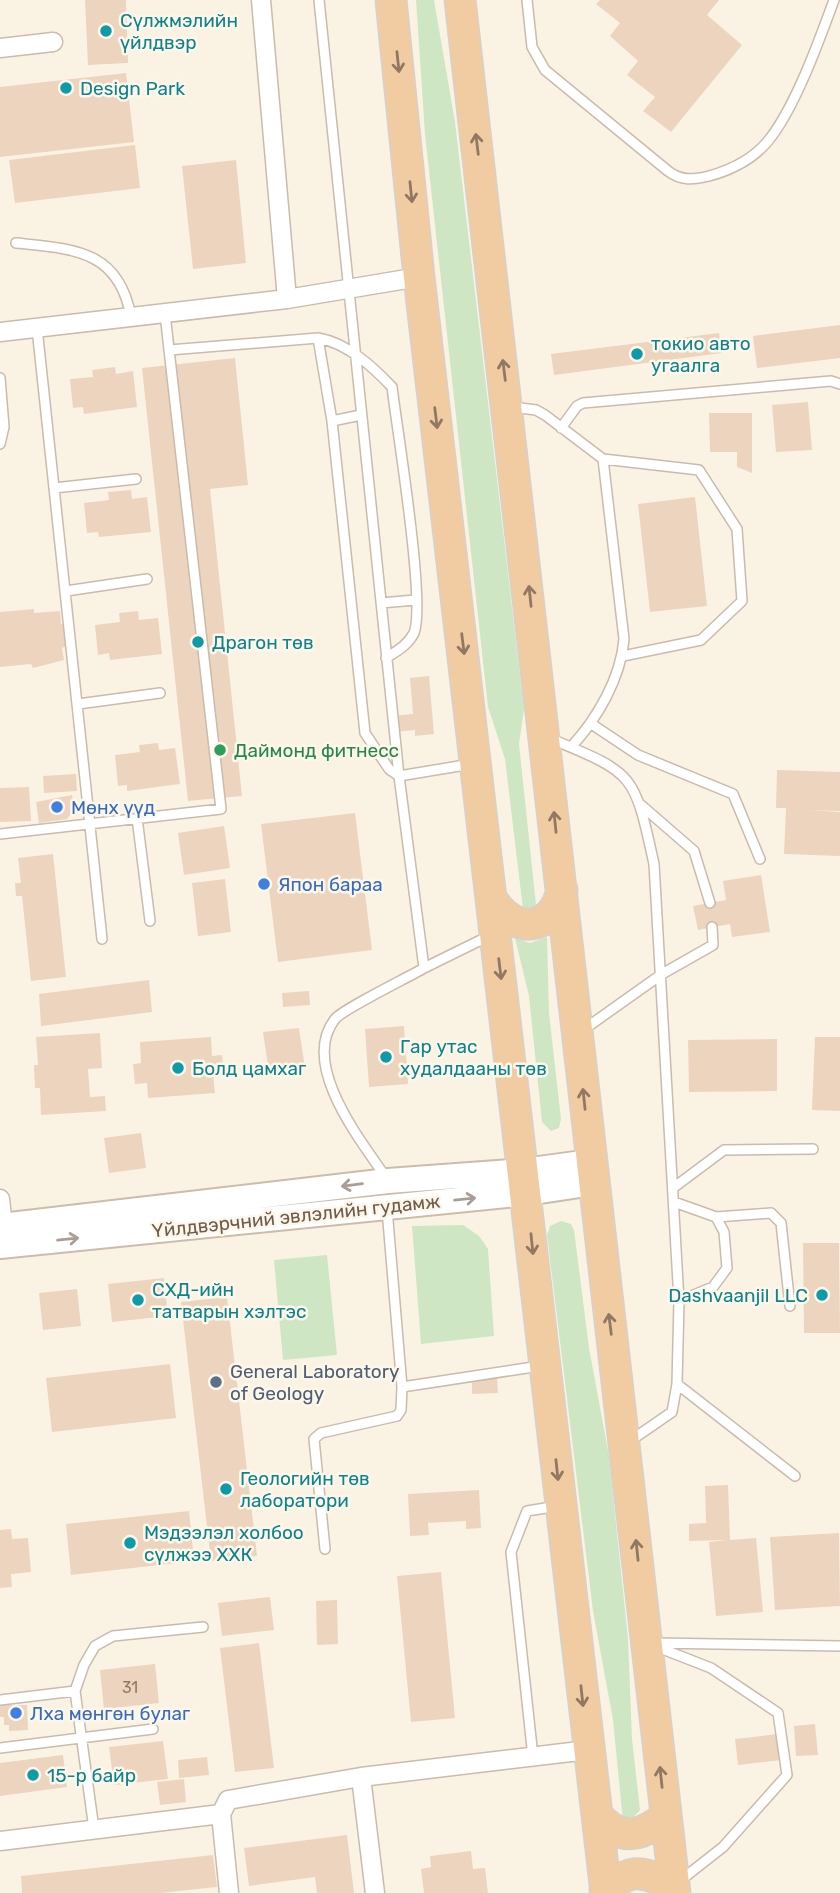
<svg xmlns="http://www.w3.org/2000/svg" width="840" height="1893" font-family="Rubik,sans-serif">
<rect width="100%" height="100%" fill="#faf3e4"/>
<path fill="#cfe6c4" d="M416,0h18l21,122 69,587 -5,35 18,170 -14,-5 -18,-150 -17,-52 -63,-573z
M547,937l2,76 12,106 -2,9 -8,3 -9,-9 -13,-126 -14,-58 15,5z
M561,1221l10,3 3,6 15,118 20,108 19,183 4,100 8,71 -9,10 -8,-3 -1,-5 -9,-92 -20,-109 -46,-376 3,-9z
M463,1225l16,11 9,13 6,87 -73,8 -9,-118z
M327,1255l10,100 -54,5 -9,-100z"/>
<path fill="#edd4bf" d="M85,0h41l2,63 -40,2z
M600,0h119l-12,15 35,30 -71,87 -28,-21 12,-14 -28,-22 11,-14 -28,-25 10,-13 -24,-19z
M126,73l8,69 -134,15v-70z
M135,145l5,43 -125,15 -6,-43z
M236,160l10,103 -53,6 -11,-103z
M840,325v33l-83,10 -4,-32z
M719,333l3,20 -168,22 -3,-21z
M235,358l13,127 -38,4 32,307 -54,5 -46,-433z
M115,367l1,7 17,-3 4,36 -53,7 -1,-7 -10,1 -3,-29 23,-2 -1,-7z
M808,402l4,48 -36,2 -4,-47z
M709,413h43v60l-15,-6v-15h-27z
M131,490l1,9 15,-2 4,35 -52,5 -1,-5 -11,1 -3,-30 25,-3 -1,-8z
M695,497l12,109 -57,6 -12,-108z
M34,609v4l26,-2 1,13 4,-1 2,23 -5,2 2,12 -31,8 -2,-4 -31,3v-55z
M138,611l1,9 19,-2 4,36 -52,6 -1,-7 -11,2 -3,-30 25,-3 -1,-9z
M429,676l5,58 -19,2v-6l-20,2 -2,-16 20,-2 -3,-36z
M158,743l1,7 16,-2 5,36 -53,7v-6l-9,1 -3,-31 25,-3 -1,-7z
M777,770l63,2v39l-31,-1 31,2v44l-56,-2 2,-46h-10z
M76,774l1,17 -33,2 -1,-17z
M29,787l2,34 -31,1v-34z
M72,795l3,14 -8,10 -28,4 -3,-21z
M355,813l17,137 -94,12 -17,-138z
M224,826l6,42 -46,7 -6,-42z
M53,854l13,123 -35,4 -9,-85h-6l-1,-13h6l-3,-25z
M761,875l9,57 -38,5 -2,-13 -32,6 -5,-24 33,-6 -3,-19z
M225,879l6,53 -33,4 -6,-53z
M149,980l3,32 -111,14 -2,-32z
M309,991l1,14 -27,2 -1,-14z
M404,1026l4,58 -39,3 -4,-58z
M299,1028l6,40 -36,5 -6,-41z
M100,1033l2,35 -14,1 2,28 15,-1 1,15 -65,4 -1,-27h-5l-1,-23h4l-2,-28z
M211,1037l1,19 10,-1 2,17 -11,1 2,20 -67,5 -1,-15 -12,1 -2,-20 8,-1 -1,-21z
M815,1037h25v74l-28,-1z
M777,1039v52l-88,1 -1,-52z
M141,1133l5,35 -37,5 -5,-35z
M803,1243h36l1,90h-36z
M164,1278l4,38 -56,6 -4,-38z
M77,1289l4,37 -38,4 -4,-37z
M227,1297l30,259 -46,5 -30,-259z
M170,1364l6,54 -124,14 -6,-54z
M497,1378l1,15 -26,1v-15z
M728,1485l2,55 26,-2 7,74 -47,4 -7,-74 18,-2 -38,1v-17l17,-1 -1,-37z
M479,1490l2,38 -15,1v-8l-38,2 1,12 -19,1 -2,-42z
M189,1511l5,50 -123,14 -5,-51z
M11,1529l1,10 16,-1 3,34 -20,2 1,13 -12,1v-58z
M839,1533l1,73 -65,4 -5,-73z
M441,1572l14,146 -44,4 -14,-146z
M270,1597l4,33 -52,6 -4,-33z
M337,1600l1,44 -21,1 -1,-44z
M259,1643l15,125 -39,4 -15,-124z
M155,1664l4,39 -55,6 -4,-39z
M0,1705h27l1,25 -19,1v-6h-5v-8h-4z
M815,1724l3,31 -22,1 -2,-30z
M778,1734l3,26 -43,5 -3,-26z
M163,1741l5,38 -54,6 -5,-38z
M63,1755l4,32 -67,9v-33z
M207,1757l2,18 -30,3 -1,-18z
M184,1779l2,23 -26,3 -3,-23z
M347,1835l7,58h-37l-2,-16 -66,9 -5,-38z
M471,1851l2,18 12,-1 3,25h-64l-3,-24 10,-2 -1,-11z
M213,1855l4,32 -57,6h-138l-1,-17z"/>
<g fill="none" stroke-linecap="round" stroke-linejoin="round">
<g stroke="#cabbac" stroke-width="12">
<path id="service" d="M319,0l80,776 25,192c-15,9 -81,41 -89,51 -36,46 27,123 52,160
M527,0l5,47 13,23 123,101c13,10 25,9 41,5 22,-6 44,-17 59,-35 27,-33 51,-100 66,-141
M16,243c58,6 103,7 115,74
M37,328l65,611
M318,338l14,83 33,312 24,36 10,7 72,-12
M169,350l149,-12c29,5 54,28 74,49 5,42 34,217 22,246 -6,12 -17,18 -28,25
M0,378l4,49 -4,17
M513,407l23,3 9,5 58,44 21,180c-3,39 -27,80 -53,108
M332,421l29,-6
M561,428l16,-22 6,-3 248,-22 9,3
M603,459l96,11 38,59 5,72 -41,39 -78,16
M54,488l82,-9
M66,591l81,-12
M381,603l34,-3
M78,704l82,-11
M593,725l45,30 95,39 27,65
M549,738c86,36 85,34 105,126l25,437 -2,83 -5,28 -42,29
M641,805l53,46 16,52
M137,818l13,103
M0,834l221,-25 -56,-495
M424,968l67,-33
M583,1030l79,-56 51,-29 -1,-18
M673,1188l51,-38 89,-1
M674,1202l42,15 8,15 3,36 -14,19 -34,14
M387,1209l15,178
M716,1217l55,-4 10,10 9,83
M677,1384l118,92
M325,1549l-11,-110 7,-6 76,-17 4,-6 1,-23 138,-21
M656,1643l184,3
M652,1645l59,23 67,45 9,62 -64,72 -42,33
M0,1700l75,-9
M0,1748l153,-19
M533,1757l-22,-205 16,-41 31,-5
M94,1829l-19,-138 9,-26 11,-19 18,-10 90,-9"/>
</g>
<g stroke="#cabbac" stroke-width="21">
<path id="minor" d="M261,0l26,299
M0,48l53,-6
M0,332l287,-33 132,-22
M0,1199l3,27
M361,1777l14,116
M221,1814l8,79
M0,1841l221,-27 7,-14 133,-23 227,-27"/>
</g>
<g stroke="#cdbcaa" stroke-width="28">
<path id="secondary" d="M0,1226l388,-45 136,-10 66,-9
M0,1246l527,-53 66,-10"/>
</g>
<g stroke="#d7d1cd" stroke-width="33">
<path id="trunk" d="M391,0l28,277 187,1616
M460,0l215,1893
M493,901c23,34 59,31 69,-11
M598,1816c22,26 44,21 68,0
M605,1891c29,-26 36,-18 69,-6"/>
</g>
<use href="#service" stroke="#fff" stroke-width="9"/>
<use href="#minor" stroke="#fff" stroke-width="18"/>
<use href="#secondary" stroke="#fff" stroke-width="24"/>
<use href="#trunk" stroke="#f1cba2" stroke-width="30"/>
</g>
<defs><path id="oneway-shaft" d="M-6 0H5M1.5-3L5.5 0L1.5 3" fill="none" stroke-width="1.6" stroke-linecap="round" stroke-linejoin="round" transform="scale(1.75)"/></defs>
<g stroke="#907862">
<use href="#oneway-shaft" transform="translate(398 62) rotate(84)"/>
<use href="#oneway-shaft" transform="translate(477 144) rotate(-97)"/>
<use href="#oneway-shaft" transform="translate(411 192) rotate(84)"/>
<use href="#oneway-shaft" transform="translate(504 370) rotate(-97)"/>
<use href="#oneway-shaft" transform="translate(436 418) rotate(83)"/>
<use href="#oneway-shaft" transform="translate(530 596) rotate(-96)"/>
<use href="#oneway-shaft" transform="translate(463 644) rotate(83)"/>
<use href="#oneway-shaft" transform="translate(555 822) rotate(-96)"/>
<use href="#oneway-shaft" transform="translate(500 969) rotate(83)"/>
<use href="#oneway-shaft" transform="translate(584 1099) rotate(-96)"/>
<use href="#oneway-shaft" transform="translate(532 1244) rotate(84)"/>
<use href="#oneway-shaft" transform="translate(610 1324) rotate(-97)"/>
<use href="#oneway-shaft" transform="translate(557 1470) rotate(84)"/>
<use href="#oneway-shaft" transform="translate(637 1550) rotate(-96)"/>
<use href="#oneway-shaft" transform="translate(582 1696) rotate(84)"/>
<use href="#oneway-shaft" transform="translate(661 1777) rotate(-96)"/>
</g>
<g stroke="#a99d94">
<use href="#oneway-shaft" transform="translate(352 1185) rotate(173)"/>
<use href="#oneway-shaft" transform="translate(465 1199) rotate(-6)"/>
<use href="#oneway-shaft" transform="translate(68 1239) rotate(-6)"/>
</g>
<g fill="#0f9aa8" stroke="#fdf7ea" stroke-width="2.5">
<circle cx="106" cy="31" r="7"/>
<circle cx="66" cy="88" r="7"/>
<circle cx="637" cy="354" r="7"/>
<circle cx="198" cy="642" r="7"/>
<circle cx="386" cy="1057" r="7"/>
<circle cx="178" cy="1068" r="7"/>
<circle cx="822" cy="1295" r="7"/>
<circle cx="138" cy="1300" r="7"/>
<circle cx="226" cy="1489" r="7"/>
<circle cx="130" cy="1543" r="7"/>
<circle cx="33" cy="1775" r="7"/>
</g>
<circle fill="#2e9e5b" stroke="#fdf7ea" stroke-width="2.5" cx="220" cy="750" r="7"/>
<g fill="#3f7fe0" stroke="#fdf7ea" stroke-width="2.5">
<circle cx="57" cy="807" r="7"/>
<circle cx="264" cy="884" r="7"/>
<circle cx="16" cy="1713" r="7"/>
</g>
<circle fill="#5c6f8a" stroke="#fdf7ea" stroke-width="2.5" cx="216" cy="1382" r="7"/>
<g text-anchor="middle" dominant-baseline="central" stroke-width="5" stroke-linejoin="round" paint-order="stroke">
<g font-size="16" fill="#8f7a69">
<text x="130" y="1687">31</text>
</g>
<g font-size="19" fill="#0d838f" stroke="#fdf7ea" text-anchor="start">
<text x="120" y="20">Сүлжмэлийн<tspan x="120" dy="22">үйлдвэр</tspan></text>
<text x="80" y="88">Design Park</text>
<text x="651" y="343">токио авто<tspan x="651" dy="22">угаалга</tspan></text>
<text x="212" y="642">Драгон төв</text>
<text x="400" y="1046">Гар утас<tspan x="400" dy="22">худалдааны төв</tspan></text>
<text x="192" y="1068">Болд цамхаг</text>
<text x="152" y="1289">СХД-ийн<tspan x="152" dy="22">татварын хэлтэс</tspan></text>
<text x="808" y="1295" text-anchor="end">Dashvaanjil LLC</text>
<text x="240" y="1478">Геологийн төв<tspan x="240" dy="22">лаборатори</tspan></text>
<text x="144" y="1532">Мэдээлэл холбоо<tspan x="144" dy="22">сүлжээ ХХК</tspan></text>
<text x="47" y="1775">15-р байр</text>
</g>
<g font-size="19" fill="#27864d" stroke="#fdf7ea" text-anchor="start">
<text x="234" y="750">Даймонд фитнесс</text>
</g>
<g font-size="19" fill="#366cbe" stroke="#fdf7ea" text-anchor="start">
<text x="71" y="807">Мөнх үүд</text>
<text x="278" y="884">Япон бараа</text>
<text x="30" y="1713">Лха мөнгөн булаг</text>
</g>
<g font-size="19" fill="#705c4c" stroke="#fdf7ea">
<text transform="translate(296 1216) rotate(-6)">Үйлдвэрчний эвлэлийн гудамж</text>
</g>
<g font-size="19" fill="#4e5e75" stroke="#fdf7ea" text-anchor="start">
<text x="230" y="1371">General Laboratory<tspan x="230" dy="22">of Geology</tspan></text>
</g>
</g>
</svg>
